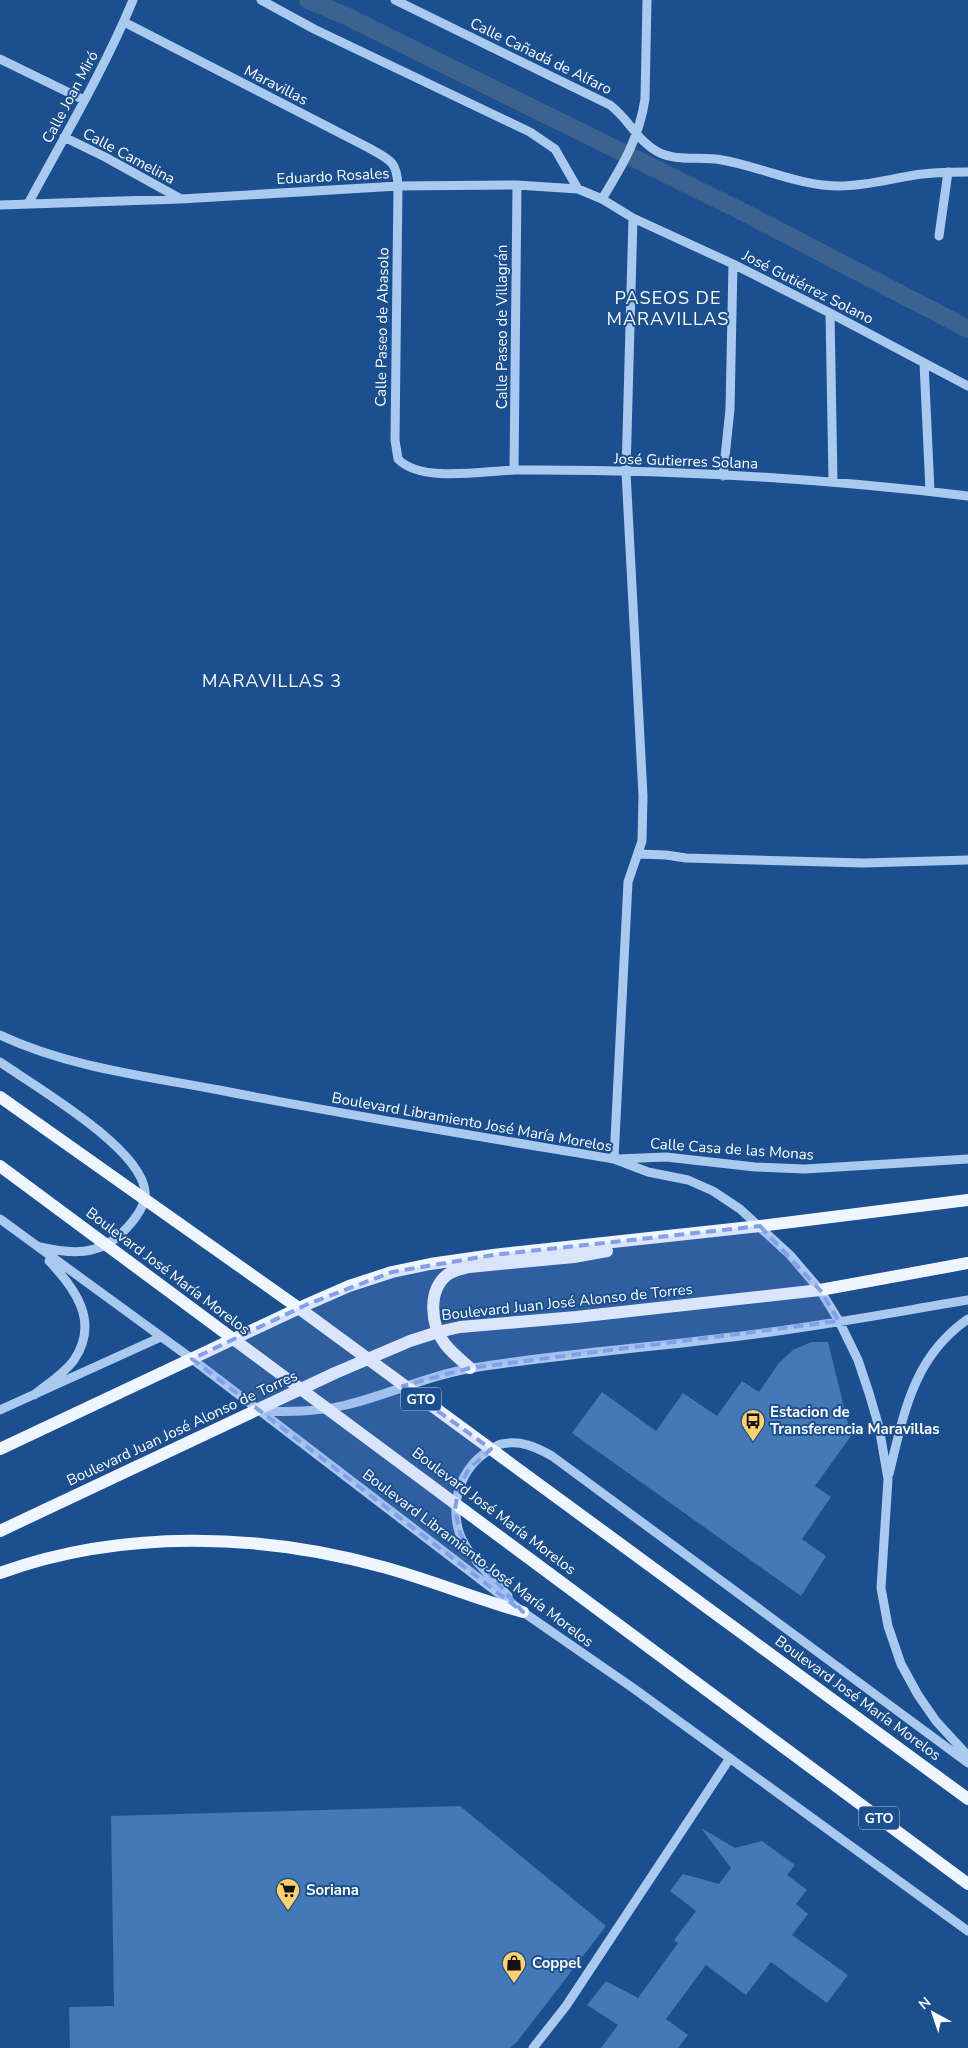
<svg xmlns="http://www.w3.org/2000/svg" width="968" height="2048" font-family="'Nunito Sans',sans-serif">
<rect width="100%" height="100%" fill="#1b4f8f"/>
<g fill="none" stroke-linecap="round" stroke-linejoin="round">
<path stroke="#3c6290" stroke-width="18" d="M308,0l38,16 399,197 223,116"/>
</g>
<path fill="#4478b7" d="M811,1342h17l23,94 -36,50 16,11 -29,42 24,17 -25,40 -229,-163 30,-41 54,39 27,-38 34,23 25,-35 17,11 20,-29 14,-13z
M460,1806l146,120 -89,116 -7,6h-440l-1,-41 45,-1 -3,-190z
M701,1828l34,20 27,-7 33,24 -8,10 20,15 -11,14 12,10 -16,21 56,40 -21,28 -56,-41 -25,33 -40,-30 -40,54 22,16 -10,13h-77l17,-23 -31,-20 19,-24 32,17 40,-55 -4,-3 22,-29 -26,-20 13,-17 36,10 12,-16z"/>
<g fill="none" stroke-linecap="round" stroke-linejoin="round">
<path stroke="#a9c9ee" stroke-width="9" d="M261,0l53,29 216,103 25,17 23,40
M395,0l215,105c19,14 27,36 48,47 19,10 44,4 64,8 40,7 77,26 118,26 25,0 50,-7 75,-11 18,-3 35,-3 53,-3
M124,22l245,126c21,12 28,13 29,38l-3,254 3,19c23,24 85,12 117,11 151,-1 303,8 453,26
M0,59l84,41
M64,137l41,20 76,42
M602,199c20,-33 37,-60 43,-100l2,-99
M28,204c36,-67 76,-134 105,-204
M0,205l181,-6 217,-13 119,-1 61,4 24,10 31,19 100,46 97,49 138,73
M939,236l9,-64
M830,313l3,168
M924,363l6,128
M514,470l3,-285
M723,476l7,-67 3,-145
M638,854l28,1 20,3 177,5 105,-3
M0,1035c68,32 145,41 219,55 131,26 263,47 395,69l34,13 40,8 25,11 27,18 50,46 30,35 19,31 19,39 11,33 10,34 9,52 -7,109 7,38 13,38 17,31 18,26 32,35
M0,1062c36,25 140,85 145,129 2,15 -13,32 -23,42 -24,23 -51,21 -82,14
M614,1159l14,-277 14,-41 1,-45 -17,-324 7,-254
M617,1159l49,-2 89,10 50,2 163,-10
M0,1219l192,140 331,253 110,76 335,243
M34,1395c13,-11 30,-21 40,-35 26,-38 1,-72 -25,-99
M0,1410l161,-73
M259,1411c29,1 58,1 87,-6 42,-10 83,-30 127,-37 86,-14 173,-20 259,-31 79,-9 158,-24 236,-37
M889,1474c15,-61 24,-117 79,-155
M508,1596c-16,-19 -41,-40 -49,-64 -9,-30 2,-64 29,-81 4,-2 9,-6 13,-7 20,-4 35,3 51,12l416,307
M533,2048l33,-42 164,-248"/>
<path stroke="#f0f6ff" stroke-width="12" d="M0,1097l300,212 668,490
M0,1166l968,718
M470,1368c-9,-8 -18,-15 -25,-24 -14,-18 -18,-53 2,-69 6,-5 14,-6 22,-8l105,-10 33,-6
M0,1449l308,-145 41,-18 43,-14 38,-8 63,-9 267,-29 208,-26
M0,1531l335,-158 75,-32 28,-9 22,-5 116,-10 244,-27 148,-27
M0,1573c121,-44 261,-40 383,-6 48,13 93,32 140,45"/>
</g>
<path fill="#839eea" fill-opacity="0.2" stroke="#839eea" stroke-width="4" stroke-dasharray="10 6" stroke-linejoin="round" d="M760,1226l60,64 19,31 -369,47 -67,18 88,63 -22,20 -10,18 -4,22 5,24 11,20 52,59 -331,-253 116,-55 84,-32 101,-17z"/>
<defs>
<g id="bus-pin" transform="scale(1.25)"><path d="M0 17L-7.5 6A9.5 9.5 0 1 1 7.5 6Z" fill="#ffd166" stroke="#1b4f8f"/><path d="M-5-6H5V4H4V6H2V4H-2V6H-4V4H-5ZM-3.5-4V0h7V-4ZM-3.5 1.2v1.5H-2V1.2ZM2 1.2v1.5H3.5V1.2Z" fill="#111"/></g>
<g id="supermarket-pin" transform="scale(1.25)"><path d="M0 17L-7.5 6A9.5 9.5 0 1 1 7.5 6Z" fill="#ffd166" stroke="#1b4f8f"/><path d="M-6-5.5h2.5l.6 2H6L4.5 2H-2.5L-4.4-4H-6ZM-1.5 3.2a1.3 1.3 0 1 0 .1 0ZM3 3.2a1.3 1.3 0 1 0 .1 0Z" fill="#111"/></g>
<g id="shop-pin" transform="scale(1.25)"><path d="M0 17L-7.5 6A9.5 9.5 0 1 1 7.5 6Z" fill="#ffd166" stroke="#1b4f8f"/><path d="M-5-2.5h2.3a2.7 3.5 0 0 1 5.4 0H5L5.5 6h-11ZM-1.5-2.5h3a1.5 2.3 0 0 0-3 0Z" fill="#111"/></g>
</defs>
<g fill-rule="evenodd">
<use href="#bus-pin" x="753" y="1421"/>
<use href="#supermarket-pin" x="288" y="1890"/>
<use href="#shop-pin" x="514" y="1963"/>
</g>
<g text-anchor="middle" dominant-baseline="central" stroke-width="4" stroke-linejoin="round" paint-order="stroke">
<g fill="#1b4f8f" stroke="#bbcadd" stroke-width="1">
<rect x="401" y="1387.5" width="40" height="23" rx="4"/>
<rect x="859" y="1806.5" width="40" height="23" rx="4"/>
</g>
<g font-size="14" font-weight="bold" fill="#fff">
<text x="421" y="1399">GTO</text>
<text x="879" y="1818">GTO</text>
</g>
<g font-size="15" fill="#fff" stroke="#1b4f8f">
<text transform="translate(541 56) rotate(26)">Calle Cañadá de Alfaro</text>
<text transform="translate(276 85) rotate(27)">Maravillas</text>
<text transform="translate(70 97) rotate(-62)">Calle Joan Miró</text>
<text transform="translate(129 156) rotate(28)">Calle Camelina</text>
<text transform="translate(333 176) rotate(-3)">Eduardo Rosales</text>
<text transform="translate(808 287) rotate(27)">José Gutiérrez Solano</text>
<text transform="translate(382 327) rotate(-89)">Calle Paseo de Abasolo</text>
<text transform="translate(502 327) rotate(-90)">Calle Paseo de Villagrán</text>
<text transform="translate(686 461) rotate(2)">José Gutierres Solana</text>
<text transform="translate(472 1122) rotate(10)">Boulevard Libramiento José María Morelos</text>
<text transform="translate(732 1149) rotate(4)">Calle Casa de las Monas</text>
<text transform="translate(168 1271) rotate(37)">Boulevard José María Morelos</text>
<text transform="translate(567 1302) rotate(-6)">Boulevard Juan José Alonso de Torres</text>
<text transform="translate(182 1428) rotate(-25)">Boulevard Juan José Alonso de Torres</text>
<text transform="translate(494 1511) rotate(37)">Boulevard José María Morelos</text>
<text transform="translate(478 1558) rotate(37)">Boulevard Libramiento José María Morelos</text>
<text transform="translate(858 1698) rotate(36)">Boulevard José María Morelos</text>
</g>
<g font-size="15" font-weight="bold" fill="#fff" stroke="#1b4f8f" text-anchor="start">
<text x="770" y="1412">Estacion de<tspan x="770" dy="17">Transferencia Maravillas</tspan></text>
<text x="306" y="1890">Soriana</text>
<text x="532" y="1963">Coppel</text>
</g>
<g font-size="18" letter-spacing="1" fill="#fff" stroke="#1b4f8f">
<text x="668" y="298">PASEOS DE<tspan x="668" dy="21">MARAVILLAS</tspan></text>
<text x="272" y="681">MARAVILLAS 3</text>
</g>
</g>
<g transform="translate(933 2013) rotate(320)" stroke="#1b4f8f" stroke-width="4" paint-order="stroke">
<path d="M0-4L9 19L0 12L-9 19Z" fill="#ffffff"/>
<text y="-8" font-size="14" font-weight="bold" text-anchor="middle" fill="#ffffff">N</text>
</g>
</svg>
